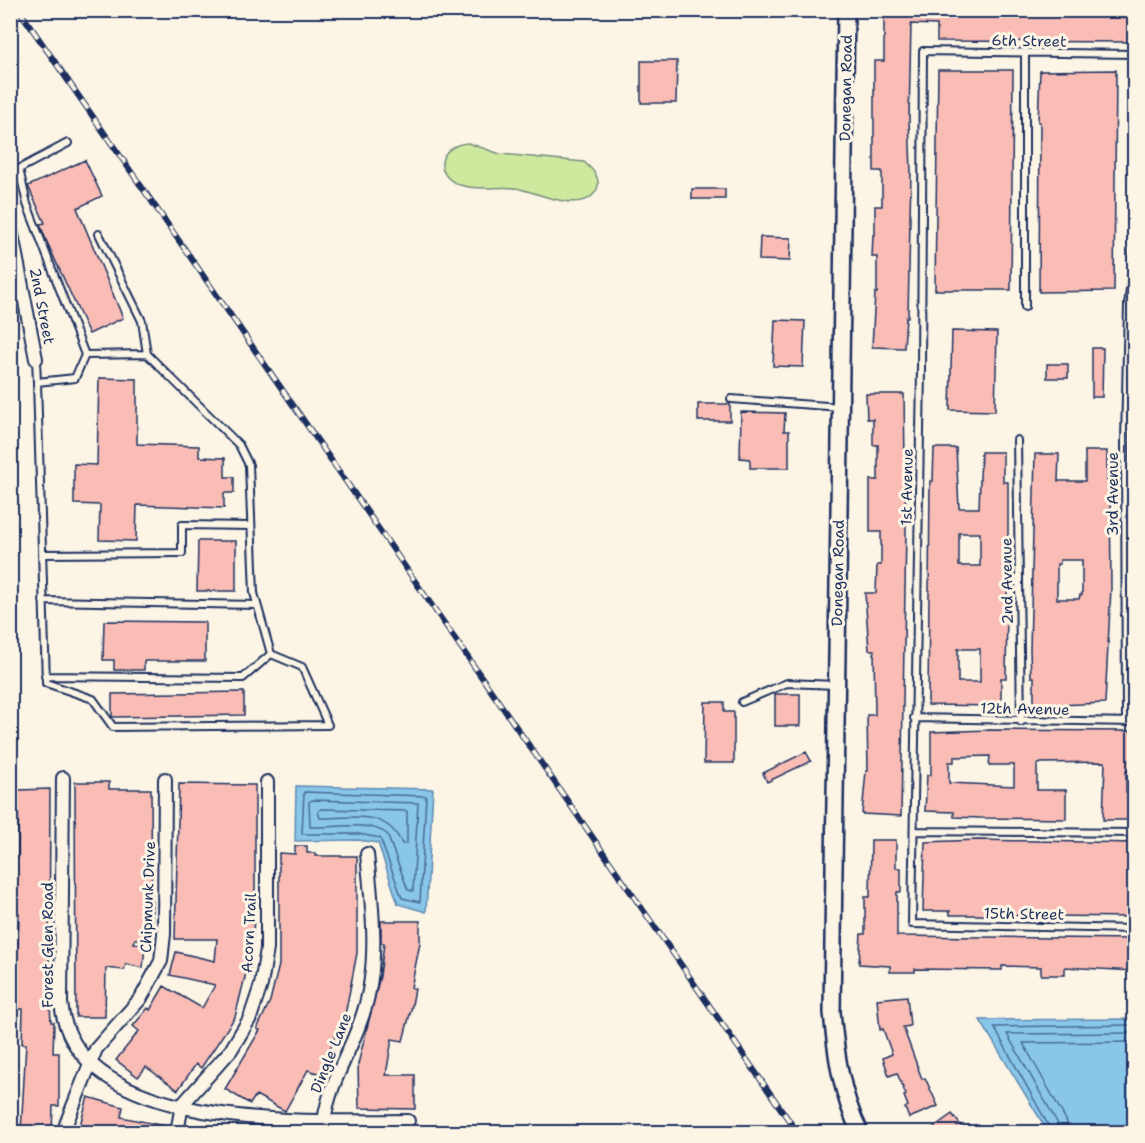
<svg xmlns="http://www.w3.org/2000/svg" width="1145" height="1143" font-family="'Shantell Sans',sans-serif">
<rect width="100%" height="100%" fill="#fcf5e5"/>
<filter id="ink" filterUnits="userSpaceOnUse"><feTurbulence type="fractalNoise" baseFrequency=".0167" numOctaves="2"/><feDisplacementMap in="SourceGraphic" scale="12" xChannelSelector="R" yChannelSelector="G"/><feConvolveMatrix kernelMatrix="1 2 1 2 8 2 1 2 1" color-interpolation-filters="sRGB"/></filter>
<g filter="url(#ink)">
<path fill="#fbe4d7" d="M10,31l3,4 -1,604h-2z"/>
<path fill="#cee89e" stroke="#748c7e" stroke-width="1.5" d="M468,143l32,11 84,8c7,6 18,16 13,27 -13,28 -61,2 -82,-1 -18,-2 -37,3 -55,-3 -29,-11 -21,-40 8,-42z"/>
<path fill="#8ac6ea" stroke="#5e8ab2" stroke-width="1.5" d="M296,786l137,3 -7,123 -28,-8 -20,-61 -20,-3 -63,1z
M1134,1019v113h-86l-68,-112z"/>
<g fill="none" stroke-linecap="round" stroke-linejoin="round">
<path stroke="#476b96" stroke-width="1.5" d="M304,792l122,4 -6,106 -18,-4 -22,-60 -21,-4h-57z
M312,800l106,3 -5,88 -5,-1 -21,-56c-19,-14 -54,-6 -77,-7l-1,-25z
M321,809l86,2v32l-5,1c-15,-35 -49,-26 -82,-26l-2,-6z
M1052,1132l-58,-105 140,-2
M1060,1132l-2,-8 -51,-90 127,-1
M1069,1132l-3,-12 -43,-77 111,-1"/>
</g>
<path fill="#f9bdb6" stroke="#1b2f5e" stroke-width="1.5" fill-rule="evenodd" d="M884,10h247v32l-194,-1v-16l-26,-1 -2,95 2,52 -3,146h-2l-2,31 -32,-1 3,-54h2v-36h-5l1,-22h2v-29h7v-35h-8v-110h10z
M641,61h36l-1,42h-35z
M938,70h75l-2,220h-76z
M1116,70l-2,221 -75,1 1,-170h-2l2,-51z
M85,160l17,36 -25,12 46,110 -34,16 -43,-94 -6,-16 5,-1 -17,-37z
M692,189h33v10h-33z
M760,237l31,1 -1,23 -31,-1z
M775,320l30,1 -2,46 -30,-1z
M952,331l45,1 -2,79 -45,-1z
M1092,348h11l-1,49h-10z
M1047,364h21v14h-21z
M99,378l38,1v65l62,2v11l26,1v19h9v16h-10v15l-87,-3 -1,36 -37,-1 1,-35 -26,-1v-40l23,1z
M866,394h38l2,138 -5,284 -39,-2 4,-43h2l-1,-56h8l-1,-65h-5l-4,-57h11l1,-28h4v-33h-11v-52h8v-35h-5v-26h-6z
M698,404h32v17h-32z
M741,412l44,1 -1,18h5v37h-39v-9l-10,-1z
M934,448h22l3,60h20l2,-56h22v30h5v51l-2,145h-5v28l-73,-1 2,-224h3zM959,533h21v33h-21zM958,649h22v33h-22z
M1085,451h22v30h3l1,107 -6,115 -71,3v-29h-3l-1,-27 5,-196h24l-1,27h27zM1060,560h22v35h-2l-1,4h-22v-35h3z
M198,541h38v50h-39z
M104,621l101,1v39h-61v9h-30v-10h-11z
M244,692v23l-132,2v-23z
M775,694h25v32h-25z
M705,702h19v10h10v51h-30z
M990,730l144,1v40h-8v21h8v28h-31l2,-58 -64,1 -4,2v25h29v29l-85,-1 -27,-1v-5l-29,-1 2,-36h4v-43zM990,756l-1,9h25v21l-65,-3v-21h5v-5z
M806,752l5,9 -44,21 -4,-9z
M75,782h34v7h42l1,141 -5,-1 -1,10h-11l-1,4 11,2 -2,23 -17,-4 -2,6 -18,-2 -1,49h-29z
M179,784l76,1v119l-5,70 -4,-1 -11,44 -34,51 -5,-4 -18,26 -32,-23 -8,10 -22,-17 23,-29 -6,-5 15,-18 2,2 14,-24 38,22 13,-23 -45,-10 6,-23 39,9 2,-22h-42z
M50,789l-1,198 2,35h3l-1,31h6v53h-6l-1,26h-31l5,-88h-4l1,-35h-7l3,-96h-6l1,-56h4v-67z
M871,840h25v28h5v24h-4v44l237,3v32l-69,-4v8h-24v-8l-39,-1v4l-87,-1v3h-25v-6l-31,-2 2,-30h4v-37h5z
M978,840l156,3v74l-160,-2h-24v-4h-27l2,-69z
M295,846h12v7h8v3h42v97l-11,57 -26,64 -12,-4 -23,41 -29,-16 -6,9 -25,-15 35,-59 -3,-1 13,-28 9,-36v-112l16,1z
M381,921h39v22l-9,45 4,1 -4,21 -8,31 -11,-2 -6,36h29v34l-56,-1 -1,-44 22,-88 4,-33h-3z
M907,996l3,30 -7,1 19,52 3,-1 13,28 -29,12 -4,-10 3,-2 -4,-10 2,-1 -9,-22 -8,3 -6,-18 9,-4 -9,-25 -3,1 -3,-31z
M88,1097l35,10 -2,10 49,10 -1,5h-91z
M952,1114l14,18h-39z"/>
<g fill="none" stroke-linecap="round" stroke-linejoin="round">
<g stroke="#1b2f5e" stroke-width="10">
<path id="service" d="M1025,53v254
M1134,57v-3l-211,-3 -2,319 -9,554 222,5
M68,143l-49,26 8,35 58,151
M99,234l43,87 5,33
M36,359l1,23 9,301 47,16 20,28 215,-2 -26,-58 -31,-13 -17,-61 -5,-128 -10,-20 -92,-91 -62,1 -10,23 -38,4
M731,399l110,8
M1017,440l4,282
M1125,514h9
M42,554l140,-1v-28l69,1
M43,601l214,4
M1125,615h9
M45,676l198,2 28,-24
M742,702l45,-19 49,2
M914,718l220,4
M1126,722l-1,-281 3,-135 5,-43 1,-69
M914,831l220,2"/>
</g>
<g stroke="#1b2f5e" stroke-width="16">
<path id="minor" d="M10,224l26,135
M63,778l-2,225c13,131 253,118 347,118
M324,1121c6,-41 27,-69 39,-107 17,-51 9,-109 4,-160
M66,1132v-8l30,-75 45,-51 20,-37 3,-27 1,-155
M177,1132l5,-27 49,-55 19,-32 11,-33 6,-36v-167"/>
</g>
<g stroke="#1b2f5e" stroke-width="20">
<path id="tertiary" d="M846,10l-14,1002c4,42 9,82 28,120"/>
</g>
<use href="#service" stroke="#fcf5e5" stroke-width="6"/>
<use href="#minor" stroke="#fcf5e5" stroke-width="12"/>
<use href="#tertiary" stroke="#fcf5e5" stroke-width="15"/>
<g stroke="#1b2f5e" stroke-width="6">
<path id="rail" d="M19,10l778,1122"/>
</g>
<use href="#rail" stroke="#fcf5e5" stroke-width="4" stroke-dasharray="11" stroke-linecap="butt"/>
</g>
</g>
<g text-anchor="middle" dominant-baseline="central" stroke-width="6" stroke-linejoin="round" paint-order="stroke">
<g font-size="15" fill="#1b2f5e" stroke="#fcf5e5">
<text transform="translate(1029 41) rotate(1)">6th Street</text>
<text transform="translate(846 88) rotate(-89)">Donegan Road</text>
<text transform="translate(42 306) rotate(79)">2nd Street</text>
<text transform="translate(907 487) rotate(-89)">1st Avenue</text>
<text transform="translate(1113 494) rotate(-90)">3rd Avenue</text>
<text transform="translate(838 573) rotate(-89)">Donegan Road</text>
<text transform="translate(1007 581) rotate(-91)">2nd Avenue</text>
<text transform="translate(1025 709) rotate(1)">12th Avenue</text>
<text transform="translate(148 897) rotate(-88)">Chipmunk Drive</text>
<text transform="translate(1024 914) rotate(1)">15th Street</text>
<text transform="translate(249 933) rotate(-87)">Acorn Trail</text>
<text transform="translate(48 945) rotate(-90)">Forest Glen Road</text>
<text transform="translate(331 1053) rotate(-68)">Dingle Lane</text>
</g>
</g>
<rect width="1145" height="1143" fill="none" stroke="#fcf5e5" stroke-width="36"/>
<rect x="18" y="18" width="1109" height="1107" fill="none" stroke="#1b2f5e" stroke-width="2" filter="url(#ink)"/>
</svg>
